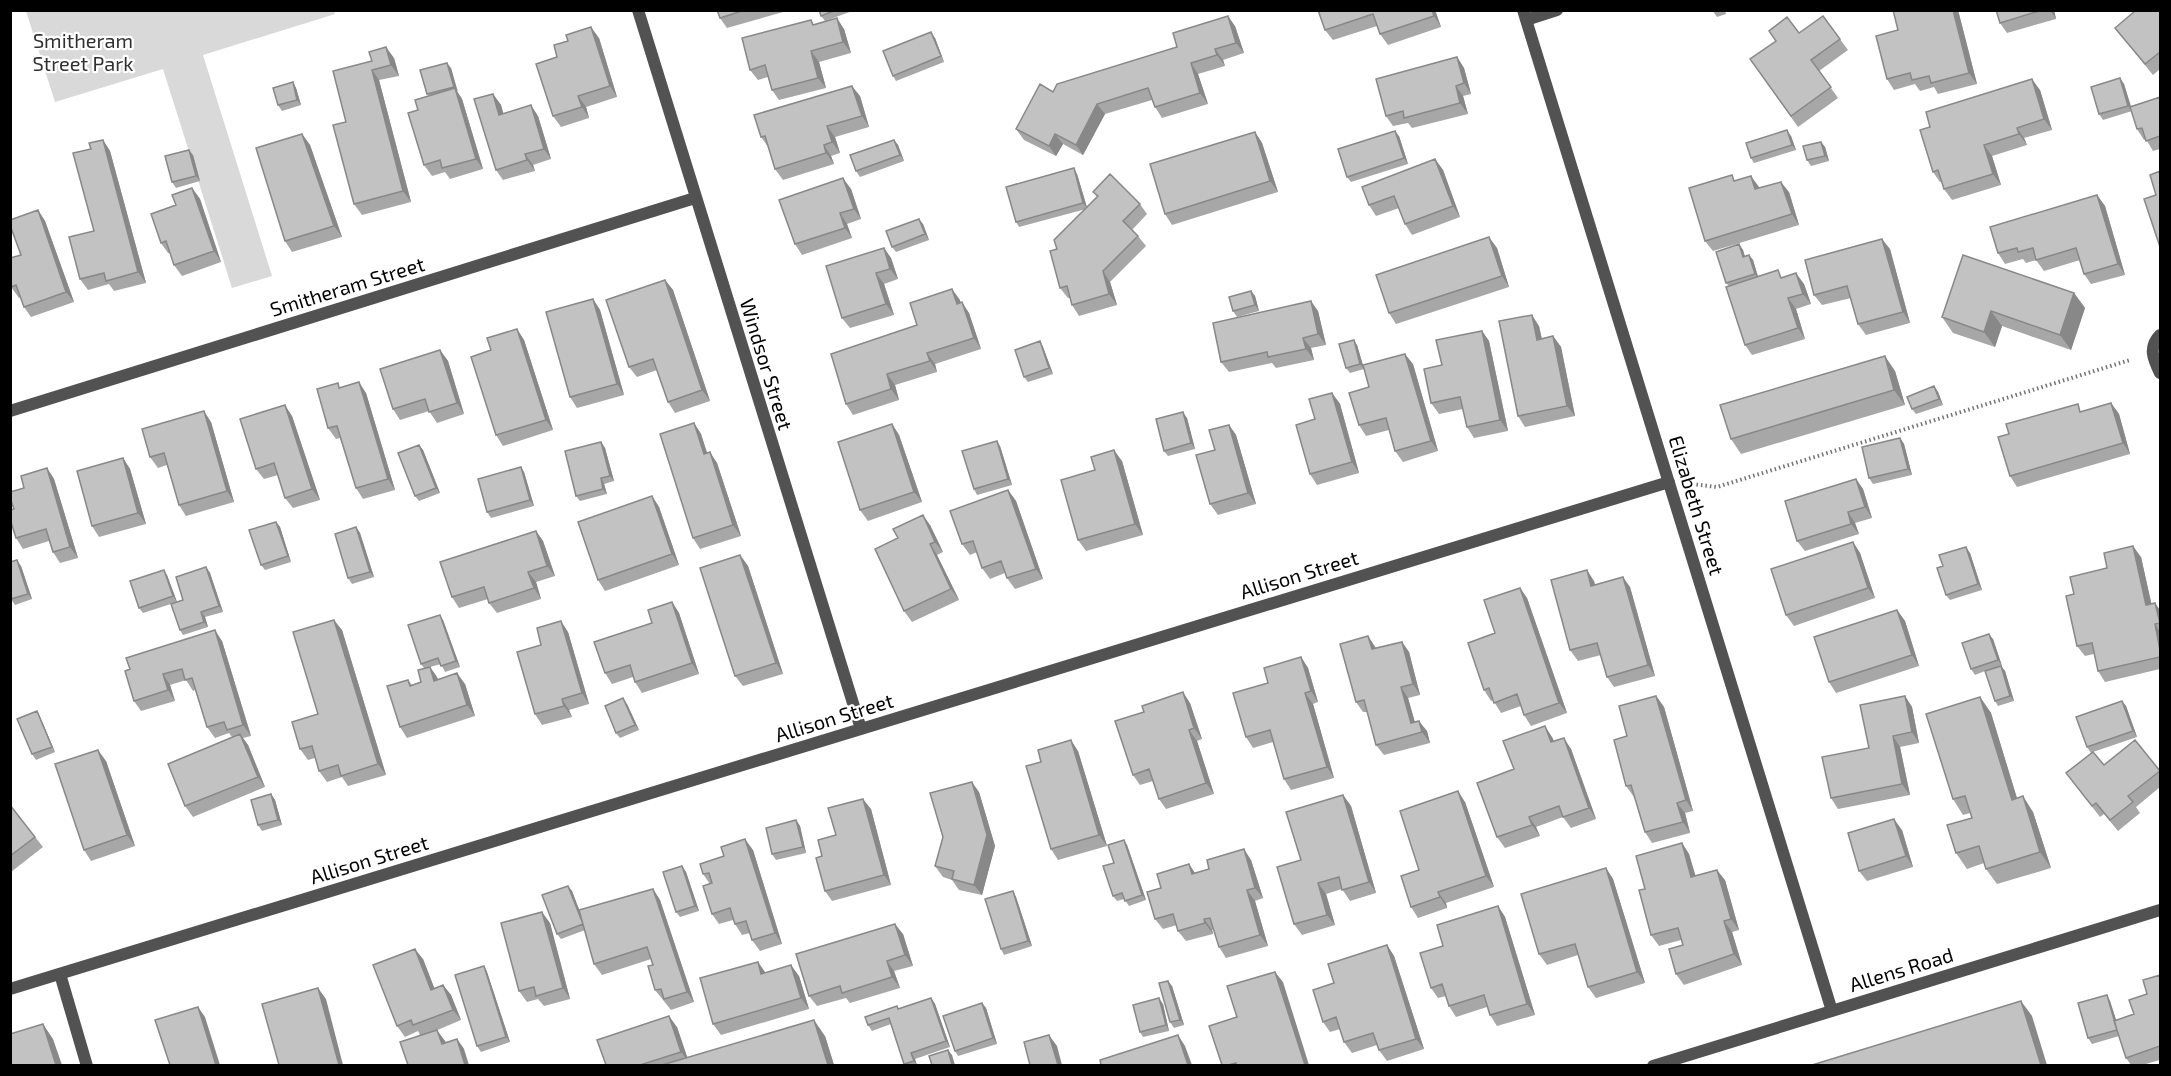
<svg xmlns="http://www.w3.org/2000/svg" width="2171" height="1076" font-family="'Exo 2',sans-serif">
<rect width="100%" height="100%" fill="#fff"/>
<path fill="#d9d9d9" d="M26,11h308l1,3 -132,41 69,221 -40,12 -69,-219 -108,33z"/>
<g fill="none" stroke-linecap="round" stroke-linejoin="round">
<path stroke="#747474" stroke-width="4" stroke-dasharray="1.5 3" stroke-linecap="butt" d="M1692,484l25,3 413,-127"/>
<path stroke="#525252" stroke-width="12" d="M60,974l27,92"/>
<path stroke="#525252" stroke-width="12" d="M638,10l223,719
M1523,10l309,1001
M1526,20l31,-10
M2160,335c-12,12 -7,24 0,38
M10,411l685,-213
M10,989l1659,-507
M1653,1066l507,-156"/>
</g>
<path fill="#a7a7a7" d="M717,10h73l-63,18 -7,-10z
M819,10h36l-30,11 -4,-5z
M1318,10h117l6,17 -53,18 -8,-11 -3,-8 -44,14 -8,-10z
M1712,10h13l1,4 -9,3z
M1893,10h65l19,74 -39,10 -4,-7 -14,4 -5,-7 -21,6 -7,-11 11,-49z
M1996,10h58l2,9 -49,14 -7,-10z
M2133,10h27v59l-7,6 -38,-47 19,-16z
M1823,16l25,34 -29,21 19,27 -40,29 -48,-68 49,-26z
M811,20l3,5 30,4 7,24 -32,9 7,26 -47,12 -7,-10 -4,-13 -10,3 -8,-10z
M1235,26l9,27 -21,7 2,6 -27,8 10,30 -46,14 -7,-11 -3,-7 -47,14 -22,41 -20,-11 -7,12 -32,-16 -8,-11 37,-37z
M599,38l18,59 -31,10 3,11 -28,9 -8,-11 4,-59z
M935,38l9,24 -48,19 -3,-5z
M1457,57l7,11 7,26 -8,2 5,18 -56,14 -4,-5 -15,3 -7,-10z
M394,58l5,18 -20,4 32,122 -49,13 -8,-11 -8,-82 -13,-51z
M451,68l6,24 5,7 21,70 -33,10 -5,-7 -13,4 -8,-11 -6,-55 11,-14 -2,-2z
M293,82l3,6 5,17 -19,6 -4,-6z
M2124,84l7,22 29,-9v52l-7,2 -7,-12 -2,1 -7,-11 -5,-18 -29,9 -4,-6z
M2040,90l12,40 -28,8 3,7 -35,11 9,29 -49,15 -8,-11 -2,-7h-2l-7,-10z
M493,94l8,11 2,9 35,2 13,43 -18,6 2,6 -32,9 -7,-10z
M860,96l9,31 -34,10 5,16 -9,3 3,8 -51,16 -8,-11 -6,-21 -8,-11z
M1255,132l7,11 16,49 -106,33 -7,-11z
M302,134l8,11 32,92 -50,15 -7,-11z
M1399,136l9,28 -57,18 -4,-5z
M1791,136l5,14 -42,13 -3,-5z
M103,140l7,11 36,132 -32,8 -5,-7 -21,6 -8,-11 14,-48 -3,-82z
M894,140l4,5 6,16 -44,16 -4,-6z
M1821,142l4,5 4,14 -18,5 -4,-6z
M193,155l7,26 -24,7 -4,-6z
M1435,159l8,11 17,47 -48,18 -7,-11 -6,-16 -23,8 -7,-11z
M1077,174l10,33 10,-10 -4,-5 47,12 7,10 -15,16 6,6 8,10 -36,36 7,23 -38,11 -7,-11 -2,-7h-2l-8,-10 -3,-39 29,-40 -67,18 -3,-5z
M1736,180l23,7v1l30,4 10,33 -86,26 -8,-10z
M192,188l8,11 21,63 -39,14 -8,-11 -4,-12h-2l-7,-10 15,-38z
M851,189l10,30 -14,5 5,14 -50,17 -7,-11z
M2097,195l8,11 20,69 -34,9 -7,-10 -4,-14 -36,11 -8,-11 -10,3 -3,-4 -18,5 -7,-11z
M38,210l7,11 29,81 -43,15 -7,-10 -3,-10 -2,1 -8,-11 10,-32z
M923,224l6,16 -33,12 -4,-5z
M1739,244l4,6 2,6 4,-1 4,5 5,17h26l20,7 7,20 -15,5 9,30 -53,16 -7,-10 -16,-59 -3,-3z
M884,248l7,10 7,21 -14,5 10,31 -44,13 -8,-10z
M1497,248l12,39 -113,37 -7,-11z
M1890,249l20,74 -44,12 -8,-11 -7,-26 -29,7 -8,-10z
M665,280l8,10 37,111 -35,12 -7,-11 -11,-32 -20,7 -8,-10z
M1251,291l4,5 4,15 -22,6 -4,-6z
M2074,293l11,15 -14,42 -69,-24 -7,21 -42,-14 -11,-16z
M593,299l7,11 24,85 -47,13 -7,-11z
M960,300v3l9,10 12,36 -46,15 2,8 -42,13 4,15 -46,15 -7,-11 71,-79z
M1318,311l8,34 -15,3 3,12 -38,8 -4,-5 -43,9 -8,-10z
M1539,326l3,13 11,-3 8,11 14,69 -50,11 -7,-11z
M517,329l7,11 29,90 -50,16 -7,-11 -5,-85z
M1482,331l7,10 19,90 -34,7 -7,-11 -4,-18 -24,5 -8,-11z
M1040,341l3,6 10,27 -25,8 -4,-5z
M1357,345l6,20 50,-1 25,87 -35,11 -8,-11 -6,-21 -23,6 -7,-11 10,-38 -5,-18 -14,4 -4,-5z
M440,350l8,11 16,53 -27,9 -8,-12 -29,9 -7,-11z
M1895,371l10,34 -164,49 -10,-15z
M1934,386l4,6 5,13 -27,9 -4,-5z
M341,387l25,6 29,97 -32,9 -7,-11 -16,-50 -4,1 -8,-11z
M1332,393l8,11 19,69 -42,12 -7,-11 5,-55z
M2111,403l8,11 11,40 -113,33 -7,-11z
M292,416l28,84 -27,8 -8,-10 -7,-23 -14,4 -8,-10z
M1187,418l8,31 -27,7 -4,-5z
M211,422l23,80 -48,14 -7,-11 -12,-40 -9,3 -8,-11z
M694,423l7,11 6,19 10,10 24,73 -41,13 -7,-11z
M892,424l7,11 23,67 -54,19 -8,-11z
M1229,425l7,10 20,69 -38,11 -8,-11 5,-54z
M1900,438l4,6 8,31 -39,9 -4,-6z
M601,442l4,6 9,33 -10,3 3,10 -27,7 -4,-5z
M419,445l4,5 17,43 -21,8 -4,-5z
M1000,446l12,39 -35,10 -3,-6z
M123,458l7,11 16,55 -47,13 -7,-11z
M1122,461l21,74 -57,16 -8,-11 17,-70z
M47,468l7,11 24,79 -18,5 -7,-11 -4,-11 -26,8 -7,-11 8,-50z
M524,472l10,34 -43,12 -4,-6z
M1856,479l7,10 9,29 -17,5 4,11 -54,17 -8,-10z
M1008,490l8,11 27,78 -28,10 -8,-11 -2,-5 -15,6 -8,-11 -5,-16 -7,3 -8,-11z
M652,496l7,11 20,58 -74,26 -7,-11z
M276,522l4,5 11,35 -26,8 -4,-5z
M930,525l13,27 -6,3 22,45 -47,22 -8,-11 -6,-73z
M356,527l4,6 14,44 -22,7 -4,-6z
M536,531l7,10 12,35 -19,6 5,17 -44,14 -8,-10 -1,-4 -29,9 -7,-11z
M1853,542l7,11 15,45 -81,28 -8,-11z
M1970,553l12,37 -32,10 -4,-5 -3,-29z
M740,555l8,11 35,108 -40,12 -8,-10z
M2141,557l10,46 9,7v59l-55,13 -7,-11 -4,-17 -9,2 -8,-10 -3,-52 33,-26z
M21,566l11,33 -17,6 -4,-6z
M206,567l4,6 13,39 -18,5 3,10 -25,8 -3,-5 3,-30z
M167,575l10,27 -34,11 -4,-5z
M1594,581l1,4 35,2 25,89 -41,11 -7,-10 -6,-22 -23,6 -8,-11z
M1520,588l7,10 40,115 -36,13 -7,-11 -3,-9 -20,7 -8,-13 -2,1 -7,-11 11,-57z
M672,602l7,11 20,61 -57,19 -7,-11 -2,-5 -21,7 -7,-11z
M1897,610l8,11 14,45 -83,27 -7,-11z
M443,620l17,47 -15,5 -4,-8 -11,3 8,12 27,5 10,32 -68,22 -7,-11 8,-47 4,5 9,-3 3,-14 -3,-4z
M342,630l44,145 -38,11 -6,-9 -15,5 -8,-11 -4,-13 -7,2 -8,-11 18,-35z
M568,632l21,72 -20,6 3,7 -30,8 -7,-11 6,-69z
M1368,636l8,12 26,-6 7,10 11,43 -12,3 7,24 12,9 3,12 -46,12 -8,-10 -9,-33h-4l-7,-10z
M1993,639l9,27h-1l4,5 9,30 -16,5 -3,-5 -10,-30 -10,4 -4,-6z
M222,641l29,95 -8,2 5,7 17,42 -72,30 -8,-11 47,-69 -3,-4 -14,5 -8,-11 -12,-37 -2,1 -7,-11 -16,5 5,16 -34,10 -7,-10 -9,-30z
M1301,657l7,11 10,34 -5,2 21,74 -43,12 -7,-11 -11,-37 -20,6 -7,-11 22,-54z
M1656,696l8,11 29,104 -8,2 5,20 -38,10 -7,-11 -10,-35h-1l-8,-11 1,-50z
M1905,696l7,11 7,36 -19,4 10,48 -72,14 -7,-11 38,-50z
M1980,697l11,16 26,85 16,14 18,56 -54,16 -11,-15 -2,-6 -17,6 -11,-16 16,-35 -2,-5 -7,2 -10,-16z
M2122,701l4,5 11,31 -44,15 11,13 56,6v16l-24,20 4,6 -22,18 -14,-17 -4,3 -34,-44 26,-21 -1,1 -4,-6z
M1190,703l12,36 -5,2 17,53 -48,15 -7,-10 -6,-18 -13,4 -7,-10z
M627,704l12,26 -19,8 -4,-5z
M37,711l3,6 15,35 -19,8 -4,-6z
M1552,737l2,4 17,8 25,70 -25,9 -8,-11 -27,10 4,9 -35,12 -8,-11 17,-68z
M1078,751l29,95 -49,14 -7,-11 -10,-87z
M106,761l29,85 -44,15 -7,-11z
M979,792l16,54 -13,49 -23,-5 -7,-10 -9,-3 -8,-11z
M271,794l4,6 7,25 -20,6 -4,-6z
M1343,795l8,11 25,87 -26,8 -8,-12 -16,5 9,31 -33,10 -8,-11 7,-64z
M1465,802l29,85 -48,16 1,5 -29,10 -7,-11 8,-37z
M10,805l33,42 -32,25z
M871,809l20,76 -59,16 -7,-10 -3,-35 14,-21z
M796,820l4,6 6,27 -30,7 -4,-6z
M1902,830l11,37 -46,14 -8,-10z
M1124,840l3,5 19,55 -17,6 -5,-7 -7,2 -4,-5 1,-33z
M1682,843l7,11 6,22 30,4 14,50 -7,2 10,33 -58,20 -8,-11 7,-29 -2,-5 -22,6 -8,-11 -6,-46z
M753,850l29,94 -22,7 -8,-11 -2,-7 -8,2 -7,-11 -2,-4 -14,4 -7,-10 -2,-30 -7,-10z
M1251,860l12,38 -8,3 13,45 -42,12 -7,-11 -5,-18 -2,1 1,4 -27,7 -8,-10 -1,-6 -14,4 -8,-10 6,-31 28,-24 6,9z
M682,866l4,6 13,39 -19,6 -4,-5z
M1606,868l7,11 32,104 -49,15 -8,-11 -10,-32 -31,10 -8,-11z
M568,886l4,5 7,19 74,-21 7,11 34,102 -23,8 -16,-20 -2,-25 -2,-6 -49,16 -8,-11 -9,-34 -24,9 -4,-5z
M1013,891l3,6 16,49 -28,9 -3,-6z
M1498,906l7,11 30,98 -38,11 -7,-11 -3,-8 -31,10 -7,-11 -3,-10 -8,2 -7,-10 12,-42z
M550,923l20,76 -26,7 -6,-7 -11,3 -8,-11z
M903,934l10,32 -19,5 6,17 -50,15 -4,-5 -29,8 -8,-10z
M1387,945l7,11 30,93 -37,12 -8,-11 -2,-5 -25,8 -8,-11 -4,-13 -10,3 -7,-10 11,-39z
M423,959l11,29 9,-3 8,10 10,25 -26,11 11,11 11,-3 7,10 -44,-14 -2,-4 -13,6 -8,-11z
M484,966l3,6 23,70 -29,10 -4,-6z
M765,973l34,3 10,33 -88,26 -8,-11z
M2160,975v85l-18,5h-11l-5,-7 -7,-22 -27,8 -4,-6 19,-43 3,6 6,19 18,-6z
M1172,986l12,39 -10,3 -4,-6z
M931,998l4,6 15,43 -35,12 2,6h-12l-14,-41 -19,7 -4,-6 31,-16z
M982,1003l4,5 11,36 -39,12 -3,-5z
M1163,1004l6,27 -26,6 -3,-5z
M677,1027l10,31 138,-22 9,29h-228z"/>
<path fill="#888" d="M1432,10h3l6,17 -7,-11z
M1953,10h5l19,74 -8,-11z
M2050,10h4l2,9z
M1228,16l7,10 9,27 -8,-10z
M837,18l7,11 7,24 -8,-11z
M591,27l8,11 18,59 -7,-11z
M931,32l4,6 9,24 -3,-6z
M386,47l8,11 5,18 -8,-11z
M1215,49l8,11 2,6 -8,-11z
M811,51l8,11 7,26 -8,-10z
M1457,57l7,11 7,26 -7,-11z
M447,63l4,5 7,24 -4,-5z
M1191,63l7,11 10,30 -8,-11z
M372,70l7,10 32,122 -8,-11z
M2120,78l4,6 8,27 -4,-5z
M2032,79l8,11 12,40 -8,-11z
M293,82l3,6 5,17 -4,-5z
M852,86l8,10 9,31 -7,-11z
M1456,86l7,10 5,18 -8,-11z
M455,88l7,11 21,70 -7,-10z
M493,94l8,11 6,21 -8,-11z
M578,96l8,11 3,11 -7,-11z
M1097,104l8,10 -22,41 -7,-10z
M531,105l7,11 13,43 -7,-10z
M827,126l8,11 5,16 -8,-11z
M2017,128l7,10 3,7 -8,-11z
M1787,130l4,6 5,14 -4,-5z
M1395,131l4,5 9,28 -4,-6z
M1255,132l7,11 16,49 -8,-11z
M302,134l8,11 32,92 -8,-11z
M1055,134l8,10 -7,12 -7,-10z
M103,140l7,11 36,132 -8,-11z
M894,140l4,5 6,16 -4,-6z
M1821,142l4,5 4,14 -4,-5z
M824,145l7,11 3,8 -8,-11z
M1984,145l8,11 9,29 -8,-11z
M189,150l4,5 7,26 -4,-5z
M525,154l8,11 2,6 -8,-11z
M1435,159l8,11 17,47 -7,-11z
M1074,168l3,6 10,34 -4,-5z
M1751,176l8,11 4,13 -8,-11z
M843,178l8,11 10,30 -7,-10z
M1781,182l8,10 10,33 -7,-11z
M192,188l8,11 21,63 -7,-11z
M2097,195l8,11 20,69 -7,-11z
M38,210l7,11 29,81 -8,-10z
M840,213l7,11 5,14 -7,-10z
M919,219l4,5 6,16 -4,-6z
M1489,237l8,11 12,39 -7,-11z
M1882,239l8,10 20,74 -7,-11z
M1739,244l4,6 3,12 -3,-5z
M884,248l7,10 7,21 -8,-10z
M1749,255l4,5 6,20 -4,-6z
M1103,271l7,11 7,23 -8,-11z
M876,273l8,11 10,31 -8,-11z
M1796,273l8,11 7,20 -8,-10z
M665,280l8,10 37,111 -8,-11z
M952,289l8,11 4,15 -7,-11z
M1251,291l4,5 4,15 -4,-6z
M2074,293l11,15 -14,42 -11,-15z
M1788,298l8,11 9,30 -7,-11z
M593,299l7,11 24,85 -7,-11z
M1311,301l7,10 8,34 -8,-11z
M962,302l7,11 12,36 -7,-11z
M1991,311l11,15 -7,21 -11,-15z
M1532,315l7,11 5,24 -7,-10z
M517,329l7,11 29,90 -7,-10z
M1482,331l7,10 19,90 -8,-11z
M1553,336l8,11 14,69 -8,-10z
M1303,338l8,10 3,12 -8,-11z
M1354,340l3,5 7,24 -4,-5z
M1040,341l3,6 10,27 -4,-6z
M440,350l8,11 16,53 -7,-11z
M927,353l8,11 2,8 -7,-11z
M1405,354l8,10 25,87 -7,-10z
M1885,356l10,15 10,34 -11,-15z
M887,374l8,11 4,15 -8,-11z
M359,382l7,11 29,97 -7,-11z
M1934,386l4,6 5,13 -4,-6z
M1332,393l8,11 19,69 -7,-11z
M2111,403l8,11 11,40 -7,-11z
M285,405l7,11 28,84 -8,-11z
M204,411l7,11 23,80 -7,-11z
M1183,412l4,6 8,31 -4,-6z
M694,423l7,11 10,31 -7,-11z
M892,424l7,11 23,67 -8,-10z
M1229,425l7,10 20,69 -8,-11z
M1900,438l4,6 8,31 -4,-6z
M997,441l3,5 12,39 -4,-6z
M601,442l4,6 9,33 -4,-5z
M419,445l4,5 17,43 -4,-5z
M1114,450l8,11 21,74 -8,-11z
M710,452l7,11 24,73 -8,-11z
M123,458l7,11 16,55 -8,-11z
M521,467l3,5 10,34 -4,-6z
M47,468l7,11 24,79 -8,-11z
M601,478l3,6 3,10 -4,-5z
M1856,479l7,10 9,29 -7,-11z
M1008,490l8,11 27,78 -7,-10z
M652,496l7,11 20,58 -7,-11z
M1848,512l7,11 4,11 -8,-10z
M923,515l7,10 13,27 -8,-10z
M276,522l4,5 11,35 -3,-6z
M356,527l4,6 14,44 -4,-5z
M536,531l7,10 12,35 -8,-10z
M1853,542l7,11 15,45 -7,-10z
M930,544l7,11 22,45 -8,-11z
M2133,546l8,11 13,58 -8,-10z
M1966,547l4,6 12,37 -4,-6z
M740,555l8,11 35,108 -7,-11z
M17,560l4,6 11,33 -4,-5z
M206,567l4,6 13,39 -4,-6z
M164,570l3,5 10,27 -4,-6z
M1587,570l7,11 4,16 -7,-11z
M528,572l8,10 5,17 -7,-11z
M1623,577l7,10 25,89 -7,-11z
M1520,588l7,10 40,115 -8,-10z
M672,602l7,11 20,61 -7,-11z
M2155,603l5,7v14v-1z
M1897,610l8,11 14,45 -7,-11z
M201,612l4,5 3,10 -4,-5z
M440,615l3,5 17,47 -4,-6z
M334,620l8,10 44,145 -8,-11z
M561,621l7,11 21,72 -7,-11z
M2155,624l5,8v18z
M215,630l7,11 29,95 -8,-11z
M1989,634l4,5 9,27 -4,-6z
M1368,636l7,11 4,13 -7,-11z
M1402,642l7,10 11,43 -7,-11z
M1301,657l7,11 10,34 -7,-11z
M2001,666l4,5 9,30 -4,-5z
M430,667l7,10 5,14 -8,-10z
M457,673l8,11 10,32 -8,-11z
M163,674l7,11 5,16 -7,-11z
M1401,687l7,11 10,36 -7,-11z
M1183,692l7,11 12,36 -8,-11z
M1305,693l8,11 21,74 -7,-11z
M1656,696l8,11 29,104 -7,-11z
M1905,696l7,11 7,36 -7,-11z
M1980,697l11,16 31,102 -10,-15z
M623,698l4,6 12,26 -4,-5z
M562,699l7,11 3,7 -8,-11z
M2122,701l4,5 11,31 -4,-6z
M37,711l3,6 15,35 -3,-5z
M1419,721l8,10 3,12 -8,-11z
M1545,726l7,11 6,16 -7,-11z
M1189,730l8,11 17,53 -8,-11z
M240,734l8,11 17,42 -7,-10z
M1893,736l7,11 10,48 -8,-11z
M1564,738l7,11 25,70 -7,-11z
M1071,740l7,11 29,95 -8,-11z
M98,750l8,11 29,85 -8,-11z
M972,782l7,10 16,54 -13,49 -8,-10z
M1458,791l7,11 29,85 -8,-11z
M271,794l4,6 7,25 -4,-5z
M1343,795l8,11 25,87 -7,-11z
M2023,796l10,16 18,56 -11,-16z
M863,799l8,10 20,76 -7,-10z
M1677,803l8,10 5,20 -7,-11z
M1529,817l7,10 4,9 -8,-11z
M1894,819l8,11 11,37 -7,-11z
M796,820l4,6 6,27 -3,-6z
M745,839l8,11 29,94 -7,-11z
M1124,840l3,5 19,55 -4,-5z
M1682,843l7,11 10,33 -8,-10z
M1244,849l7,11 12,38 -8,-10z
M1189,864l7,11 -4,-1z
M682,866l4,6 13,39 -4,-5z
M1606,868l7,11 32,104 -8,-11z
M1717,870l8,10 14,50 -8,-11z
M1318,883l8,11 9,31 -8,-10z
M568,886l4,5 15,39 -4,-6z
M653,889l7,11 34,102 -7,-10z
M1247,890l8,11 13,45 -8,-11z
M1013,891l3,6 16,49 -4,-5z
M1438,892l8,11 1,5 -7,-11z
M1498,906l7,11 30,98 -8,-11z
M542,912l8,11 20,76 -7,-11z
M1204,919l8,11 1,4 -8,-11z
M1724,921l8,11 10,33 -8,-11z
M895,924l8,10 10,32 -8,-11z
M1387,945l7,11 30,93 -8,-10z
M415,949l8,10 16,41 -8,-10z
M887,961l7,10 6,17 -8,-11z
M758,962l7,10 4,13 -8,-11z
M791,965l8,11 10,33 -8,-11z
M484,966l3,6 23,70 -4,-5z
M1275,972l8,10 26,83h-4z
M1168,981l4,5 12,39 -4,-5z
M443,985l8,10 10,25 -8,-10z
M318,988l8,11 17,66h-4z
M2107,995l3,6 11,34 -4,-5z
M931,998l4,6 15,43 -4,-6z
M1159,998l4,6 6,27 -3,-6z
M2021,1001l11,15 15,49h-6z
M982,1003l4,5 11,36 -4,-6z
M198,1007l7,10 15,48h-4z
M669,1016l8,11 12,35 -8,-10z
M814,1020l11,16 9,29h-6z
M43,1024l10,15 9,26h-6z
M437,1030l8,11 4,13 -7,-10z
M1049,1035l8,11 5,19h-4z
M1178,1035l7,11 7,19h-4z
M457,1039l7,10 5,16h-4z
M948,1050l4,5 3,10h-3z
M911,1053l4,6 2,6 -3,-4z"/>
<path fill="#c2c2c2" stroke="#888" stroke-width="1.5" d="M717,10h28l-25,8z
M819,10h17l-15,6z
M1318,10h114l2,6 -54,18 -7,-20 -48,16z
M1893,10h60l16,63 -38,10 -2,-7 -17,4 -2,-7 -23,6 -11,-43 22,-6z
M1996,10h46l-42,13z
M2134,10h26v42l-15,12 -30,-36 20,-17z
M1228,16l8,27 -21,6 2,6 -26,8 9,30 -45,14 -7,-19 -51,16 -21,41 -21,-11 -6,12 -33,-17 24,-45 13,8 4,-8 120,-37 -4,-14z
M1823,16l17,23 -29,21 20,27 -40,29 -41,-57 26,-18 -7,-10 18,-14 12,16z
M837,18l6,24 -32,9 7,27 -46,12 -7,-25 -15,5 -8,-32 69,-18 2,5z
M591,27l19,59 -32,10 4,11 -29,9 -17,-52 21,-7 -3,-12 14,-4 -2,-6z
M931,32l10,24 -48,20 -10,-25z
M386,47l5,18 -19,5 31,121 -49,13 -21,-79 13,-3 -13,-51 39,-10 -3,-9z
M1457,57l7,26 -8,3 4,17 -56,15 -1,-7 -17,5 -10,-37z
M447,63l7,24 -27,7 -7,-24z
M2120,78l8,28 -29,8 -8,-27z
M2032,79l12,40 -27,9 2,6 -35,11 9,29 -49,15 -6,-19 -5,2 -13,-42 10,-3 -4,-15z
M293,82l4,18 -19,5 -5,-17z
M852,86l10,30 -35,10 5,16 -8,3 2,8 -51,16 -10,-33 -4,1 -7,-22z
M455,88l21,71 -34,9 -2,-8 -16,5 -16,-52 10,-3 -3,-10z
M493,94l6,21 32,-10 13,44 -19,5 2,6 -31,10 -22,-71z
M2160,97v39l-14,5 -4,-13 -5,1 -7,-22z
M1787,130l5,15 -41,13 -5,-15z
M1395,131l9,27 -57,19 -9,-28z
M1255,132l15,49 -105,33 -15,-50z
M302,134l32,92 -49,15 -29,-93z
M103,140l35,132 -32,9 -2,-8 -24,6 -11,-42 25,-6 -21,-78 18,-4 -2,-6z
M894,140l6,15 -44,16 -6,-16z
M1821,142l4,14 -18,4 -4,-14z
M189,150l7,26 -24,6 -7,-26z
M1435,159l18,47 -48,18 -11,-28 -25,9 -7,-18z
M1074,168l9,35 -67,19 -10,-35z
M2160,171v76l-16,-48 12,-4 -6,-20z
M1110,174l30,30 -17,17 15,15 -35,35 6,23 -37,11 -5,-19 -7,2 -10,-37 7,-2 -3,-9 44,-44 -5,-4z
M1732,175l2,6 17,-5 4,13 26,-7 11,32 -87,27 -16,-53z
M843,178l11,31 -14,4 5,15 -50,16 -16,-44z
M192,188l22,63 -40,14 -8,-24 -5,2 -10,-29 25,-9 -4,-10z
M2097,195l21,69 -34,10 -8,-26 -40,12 -3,-12 -15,4 -1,-4 -19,5 -8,-26z
M38,210l28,82 -42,15 -8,-22 -5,2 -1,-2v-27l11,-3 -11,-30v-5z
M919,219l6,15 -33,13 -6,-16z
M1489,237l13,39 -113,37 -13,-38z
M1882,239l21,73 -45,12 -11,-38 -33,9 -9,-35z
M1739,244l4,13 6,-2 6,19 -29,9 -10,-31z
M884,248l6,21 -14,4 10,31 -44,14 -16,-52z
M1963,255l111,38 -14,42 -69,-24 -7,21 -42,-15z
M1778,270l3,8 15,-5 7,21 -15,4 10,30 -53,17 -19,-58z
M665,280l37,110 -34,12 -15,-43 -24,8 -23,-67z
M952,289l5,15 5,-2 12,36 -47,15 3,8 -43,13 4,15 -45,15 -15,-50 86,-29 -7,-22z
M1251,291l4,14 -22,6 -4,-14z
M593,299l24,85 -47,13 -24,-85z
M1311,301l7,33 -15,4 3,11 -38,8 -1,-5 -46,10 -8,-39z
M1532,315l5,25 16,-4 14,70 -49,10 -19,-95z
M517,329l29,91 -50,15 -25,-78 20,-7 -4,-12z
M1482,331l18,89 -33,7 -7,-30 -29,6 -7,-34 18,-4 -6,-25z
M1354,340l6,24 -14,4 -7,-24z
M1040,341l9,27 -25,9 -9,-27z
M440,350l17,53 -28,9 -4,-13 -32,10 -13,-40z
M1405,354l26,87 -36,10 -9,-33 -27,7 -10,-32 20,-6 -6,-22z
M1885,356l9,34 -163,49 -11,-34z
M359,382l29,97 -32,9 -19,-62 -9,2 -11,-39 21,-6 1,5z
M1934,386l5,13 -27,10 -5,-12z
M1332,393l20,69 -42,12 -14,-49 19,-6 -6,-20z
M2111,403l12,40 -113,33 -12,-39 11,-3 -3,-10 72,-20 2,8z
M285,405l27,84 -27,9 -11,-35 -18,6 -16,-50z
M204,411l23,80 -48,14 -15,-52 -14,4 -8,-28z
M1183,412l8,31 -27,8 -8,-32z
M694,423l10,31 6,-2 23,73 -40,13 -33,-104z
M892,424l22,68 -54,18 -22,-68z
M1229,425l19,68 -38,11 -14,-49 19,-5 -6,-20z
M1900,438l8,31 -39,9 -7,-31z
M997,441l11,38 -34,10 -12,-38z
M601,442l9,34 -9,2 2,11 -27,7 -11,-45z
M419,445l17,43 -21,8 -17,-43z
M1114,450l21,74 -57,16 -17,-60 34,-10 -4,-13z
M123,458l15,55 -46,13 -15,-55z
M521,467l9,33 -43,12 -9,-33z
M47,468l23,79 -17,5 -7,-23 -30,9 -6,-19v-9l4,-1 -4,-11v-6l14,-4 -3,-12z
M1856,479l9,28 -17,5 3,12 -54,17 -12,-40z
M1008,490l28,79 -29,9 -6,-17 -19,7 -9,-27 -11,3 -12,-33z
M652,496l20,58 -74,26 -20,-58z
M923,515l12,27 -5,2 21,45 -47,22 -29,-62 23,-11 -5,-9z
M276,522l12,34 -27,9 -12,-35z
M356,527l14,45 -22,6 -13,-44z
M536,531l11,35 -19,6 6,16 -45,15 -5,-16 -32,10 -12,-35z
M1853,542l15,46 -82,27 -15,-46z
M2133,546l13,59 9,-2 5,20 -5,1 5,26v7l-62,14 -6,-28 -15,3 -11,-50 8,-2 -4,-17 37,-9 -3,-15z
M1966,547l12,37 -32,11 -9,-27 6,-2 -4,-11z
M740,555l36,108 -41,13 -35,-108z
M17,560l11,34 -17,5 -1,-37z
M206,567l13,39 -18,6 3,10 -24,8 -9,-26 12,-4 -7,-23z
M164,570l9,26 -34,12 -9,-27z
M1587,570l4,16 32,-9 25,88 -41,12 -10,-34 -27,7 -19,-70z
M1520,588l39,115 -35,12 -7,-21 -23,9 -5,-15 -5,2 -16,-47 27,-10 -11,-33z
M672,602l20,61 -57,19 -5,-17 -25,8 -11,-31 58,-19 -4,-13z
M1897,610l15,45 -83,27 -15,-45z
M440,615l16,46 -15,5 -3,-8 -17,6 -13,-39z
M334,620l44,144 -37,12 -3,-11 -19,6 -7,-25 -12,3 -8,-27 26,-8 -25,-82z
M561,621l21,72 -20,6 2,7 -29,8 -18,-62 24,-7 -4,-17z
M215,630l28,95 -16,5 -3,-8 -17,5 -15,-49 -7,2 -3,-11 -19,5 5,16 -34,11 -9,-30 5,-2 -4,-11z
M1989,634l9,26 -27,9 -9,-26z
M1368,636l4,13 30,-7 11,42 -12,3 10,36 8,-2 3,11 -46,13 -12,-45 -8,2 -16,-58z
M1301,657l10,34 -6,2 22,74 -43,12 -14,-49 -24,7 -13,-44 35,-10 -4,-15z
M2001,666l9,30 -15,5 -10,-30z
M430,667l4,14 23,-8 10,32 -67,22 -13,-41 21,-6 2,6 11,-4 -3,-12z
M1183,692l11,36 -5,2 17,53 -47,16 -10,-30 -16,6 -18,-54 29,-9 -2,-6z
M1656,696l30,104 -9,3 6,19 -38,10 -14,-47 -5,1 -12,-46 13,-4 -8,-30z
M1905,696l7,36 -19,4 9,48 -71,14 -9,-41 47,-9 -9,-43z
M1980,697l32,103 11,-4 17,56 -54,17 -7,-23 -23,7 -9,-28 25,-7 -7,-22 -12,3 -27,-85z
M623,698l12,27 -19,8 -11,-27z
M2122,701l11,30 -46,16 -11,-30z
M37,711l15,36 -20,7 -15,-35z
M1545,726l6,16 13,-4 25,70 -26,9 -4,-11 -30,11 3,8 -35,12 -20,-54 37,-14 -11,-28z
M240,734l18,43 -73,29 -17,-42z
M1071,740l28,95 -48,14 -25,-83 15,-4 -3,-12z
M2135,740l25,31 -32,25 5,6 -23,18 -14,-17 -4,3 -26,-33 27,-21 11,13z
M98,750l29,85 -43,15 -29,-86z
M972,782l15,53 -13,50 -22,-6 2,-8 -19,-5 8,-29 -13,-44z
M1458,791l28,85 -48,16 2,5 -29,10 -10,-31 18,-6 -19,-59z
M271,794l7,26 -20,5 -7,-25z
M1343,795l26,87 -27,8 -3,-13 -21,6 9,32 -33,9 -17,-57 24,-7 -15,-48z
M863,799l21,76 -59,16 -9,-33 6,-2 -4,-16 18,-5 -8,-27z
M10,805l25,32 -25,19z
M1894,819l12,37 -47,15 -11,-38z
M796,820l7,27 -31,7 -6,-26z
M745,839l30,94 -23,7 -6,-19 -11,3 -5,-16 -18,6 -9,-28 9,-3 -3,-10 -6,1 -3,-10 24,-8 -3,-9z
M1124,840l18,55 -17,6 -3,-8 -9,3 -10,-30 11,-3 -6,-18z
M1682,843l9,34 26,-7 14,49 -7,2 10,33 -58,20 -7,-25 14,-4 -5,-17 -27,7 -12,-45 6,-1 -9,-33z
M1244,849l11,39 -8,2 13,45 -41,12 -9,-29 -6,1 1,4 -27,8 -5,-17 -18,5 -8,-27 14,-4 -4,-14 32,-10 3,10 17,-5 -2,-9z
M682,866l13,40 -19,6 -13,-40z
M1606,868l31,104 -49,15 -13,-43 -36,10 -18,-60z
M568,886l15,38 -26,10 -15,-39z
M653,889l34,103 -23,7 -3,-10 -6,1 -7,-24 5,-1 -6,-18 -53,17 -15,-54z
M1013,891l15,50 -27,8 -16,-50z
M1498,906l29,98 -37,11 -6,-20 -35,11 -7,-22 -11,4 -11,-35 23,-7 -6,-21z
M542,912l21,76 -27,8 -2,-9 -15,4 -18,-68z
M895,924l10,31 -18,6 5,16 -50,16 -2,-7 -31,10 -13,-42z
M1387,945l29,94 -37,11 -6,-17 -29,9 -8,-25 -13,5 -10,-32 21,-7 -6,-19z
M415,949l16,41 12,-5 10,25 -40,15 -2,-5 -14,6 -24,-61z
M758,962l3,12 30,-9 10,33 -88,26 -13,-46z
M484,966l22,71 -29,9 -22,-71z
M1275,972l30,93h-69v-2l-8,2h-6l-13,-39 28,-9 -10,-31z
M2160,975v71l-34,12 -12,-37 20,-7 -5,-14 18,-6 -4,-14z
M1168,981l12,39 -10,2 -11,-39z
M318,988l21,77h-60l-17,-61z
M2107,995l10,35 -29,8 -10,-35z
M931,998l15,43 -35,12 3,8 -10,3 -15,-46 -21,7 -3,-8 32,-11 1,3z
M1159,998l7,27 -26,7 -7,-27z
M2021,1001l20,64h-229z
M982,1003l11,35 -38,13 -12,-35z
M198,1007l18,58h-46l-15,-45z
M669,1016l12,36 -41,13h-34l-9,-25z
M814,1020l14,45h-166z
M43,1024l13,41h-46v-31z
M437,1030l5,14 15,-5 8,26h-57l-8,-23z
M1049,1035l9,30h-28l-6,-23z
M1178,1035l10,30h-87l-1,-5z
M948,1050l4,15h-20l-3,-9z"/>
<g text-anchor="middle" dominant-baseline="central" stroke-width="4.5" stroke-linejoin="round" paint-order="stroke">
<g font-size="20" fill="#303030" stroke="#fff">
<text x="83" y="40">Smitheram<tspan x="83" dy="23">Street Park</tspan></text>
</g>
<g font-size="20" fill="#000" stroke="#fff">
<text transform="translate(347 286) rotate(-17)">Smitheram Street</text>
<text transform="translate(767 364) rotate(73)">Windsor Street</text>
<text transform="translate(1697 505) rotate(73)">Elizabeth Street</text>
<text transform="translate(1299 574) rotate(-17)">Allison Street</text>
<text transform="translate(834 717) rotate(-17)">Allison Street</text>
<text transform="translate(369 859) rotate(-17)">Allison Street</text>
<text transform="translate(1901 969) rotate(-17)">Allens Road</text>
</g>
</g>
<rect width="2171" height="1076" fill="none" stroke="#000000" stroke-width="24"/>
</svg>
